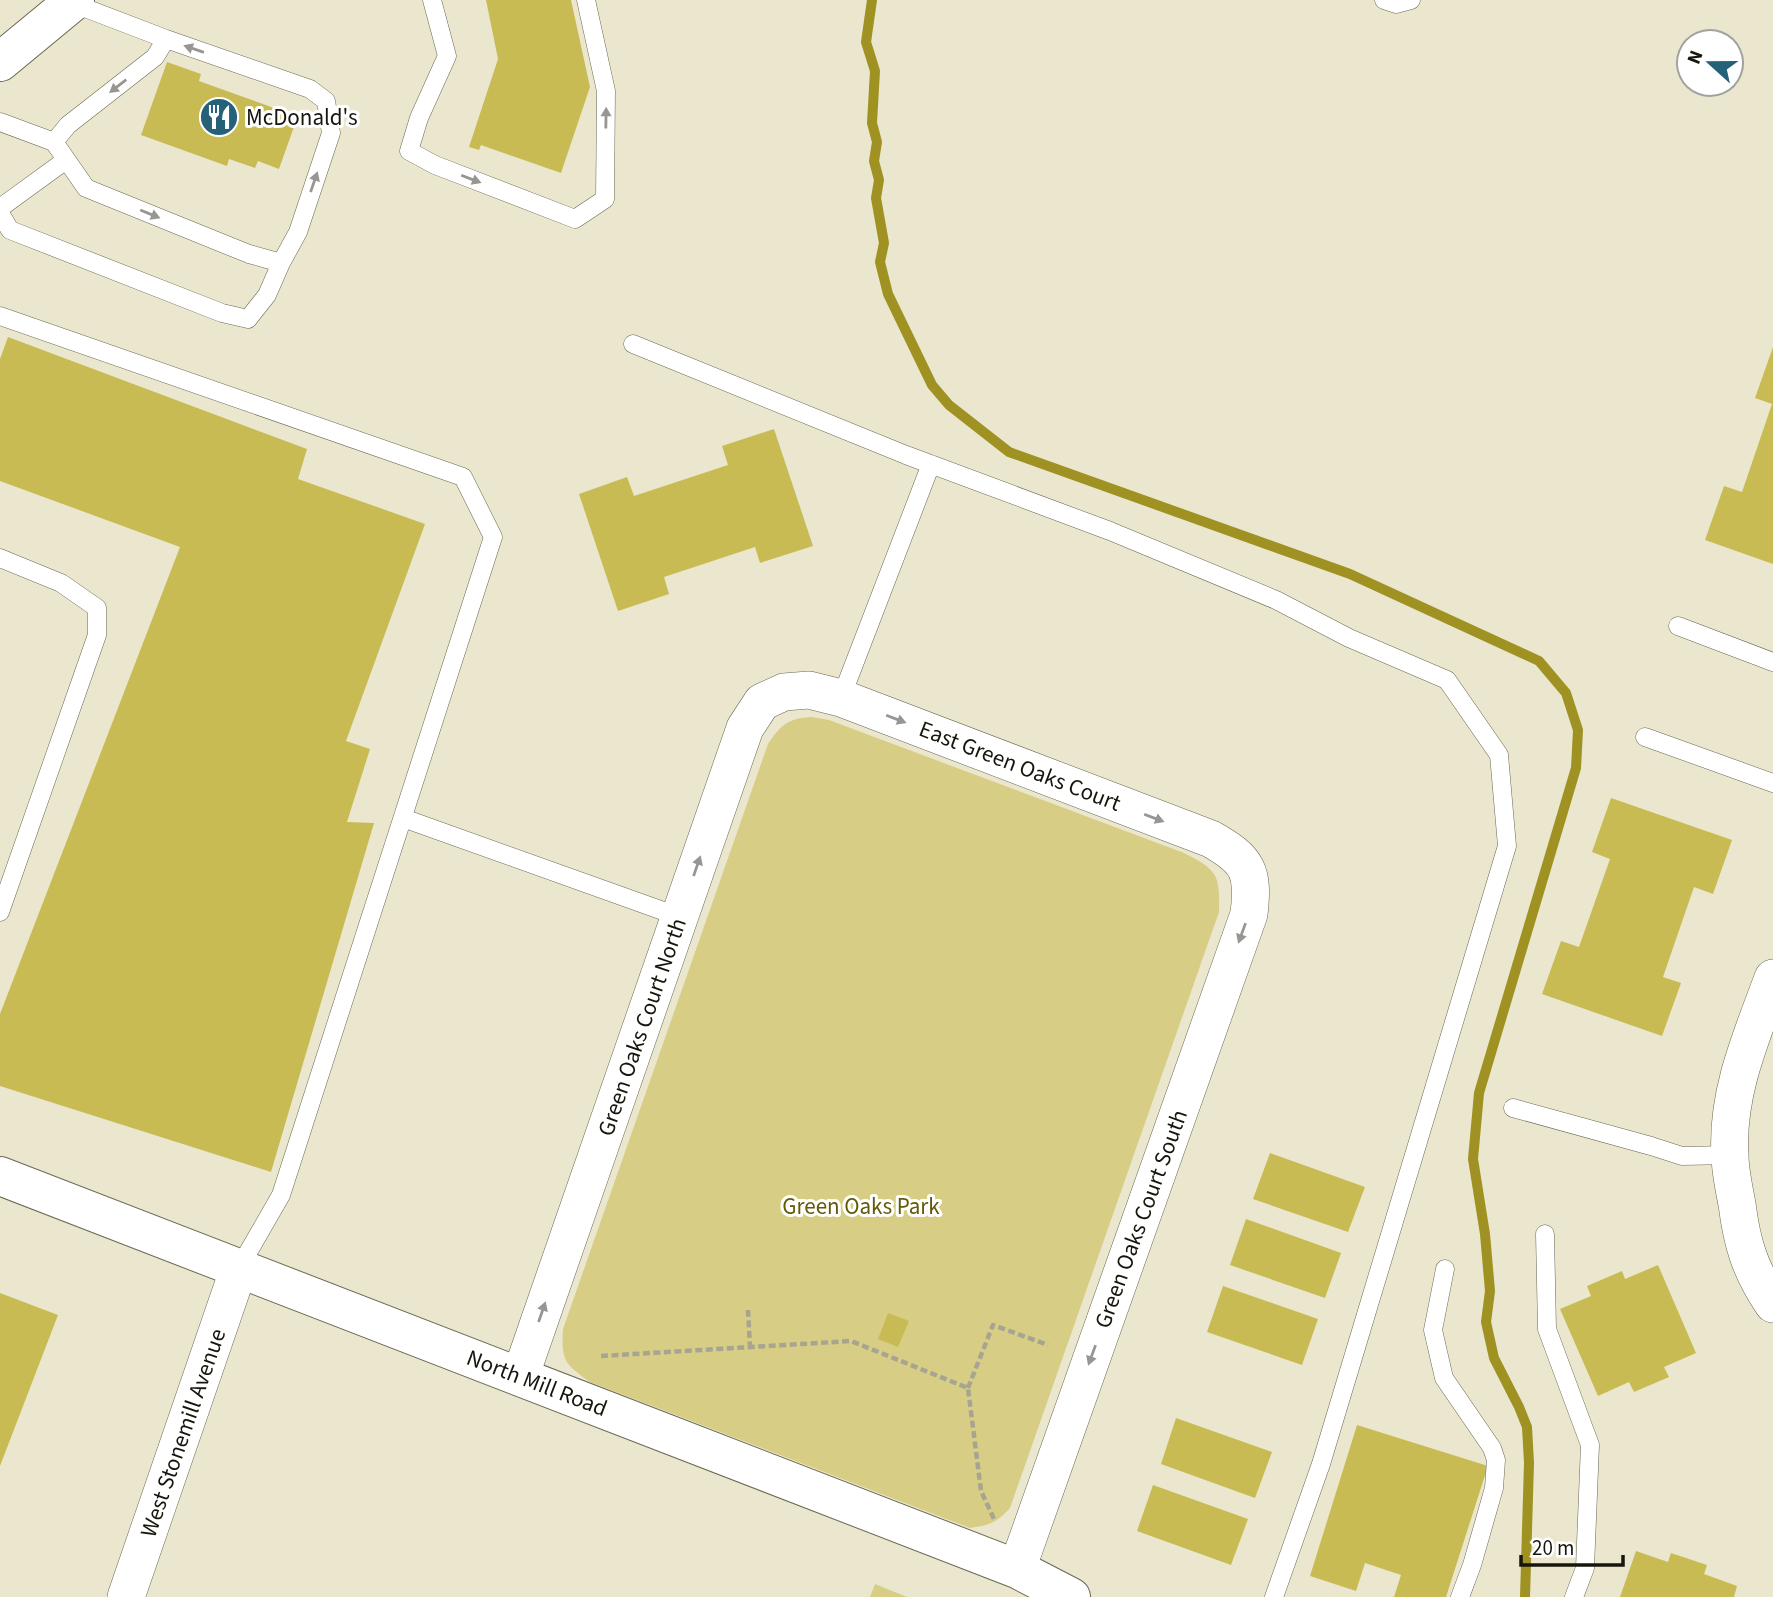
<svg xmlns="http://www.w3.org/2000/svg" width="1773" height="1597" font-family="'Source Sans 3',sans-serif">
<rect width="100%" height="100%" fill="#eae7ce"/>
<path fill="#d7cd85" d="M812,717l17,3 355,133c34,17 36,22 35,59l-209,596c-14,15 -20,17 -40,20l-380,-146c-25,-18 -29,-21 -27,-53l205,-585c13,-19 20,-26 44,-27z
M875,1584l32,13h-37z"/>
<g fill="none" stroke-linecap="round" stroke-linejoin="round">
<path stroke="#9f9122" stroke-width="10" d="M872,0l-6,42 9,29 -3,52 5,19 -3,19 5,19 -3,18 8,45 -4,19 8,32 44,91 17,20 60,47 341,122 189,87 27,32 12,37 -2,38 -97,325 -6,66 12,75 5,57 -4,31 8,36 25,49 8,20 2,36 -4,134"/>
</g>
<path fill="#c9bb54" d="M486,0h85l19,87 -29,86 -80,-28 -2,5 -10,-3 29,-88z
M167,62l34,12 -2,7 86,31 11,9 -17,48 -21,-8 -3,7 -26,-9 -2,7 -86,-31z
M8,337l299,112 -9,30 127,45 -79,217 24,8 -23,73 27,1 -103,349 -271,-86v-72l180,-467 -180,-66v-122z
M1773,347v217l-68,-24 19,-54 18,6 30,-88 -17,-6z
M774,429l39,117 -53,17 -5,-16 -91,30 5,17 -51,17 -39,-117 48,-17 7,19 94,-31 -6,-19z
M1611,798l121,42 -19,54 -19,-7 -31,90 18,6 -19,53 -120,-42 19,-53 18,6 31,-88 -18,-7z
M1270,1153l95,34 -17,45 -95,-33z
M1246,1219l95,34 -16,45 -95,-33z
M1658,1265l38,88 -32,14 5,10 -35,15 -5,-10 -31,14 -38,-87 31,-13 -4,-10 35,-15 3,8z
M1223,1286l95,33 -16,46 -95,-33z
M0,1293l58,22 -58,151z
M888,1313l21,8 -11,26 -20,-8z
M1176,1418l96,34 -17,46 -94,-34z
M1357,1425l131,41 -42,131h-52l7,-22 -36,-12 -9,28 -46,-15z
M1153,1485l95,34 -17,46 -94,-34z
M1636,1551l32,11 3,-9 36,12 -3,9 33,12 -3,11h-114z"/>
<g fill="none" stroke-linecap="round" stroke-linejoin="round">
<g stroke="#6b6852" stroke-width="19">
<path id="service" d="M432,0l15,56 -28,62 -10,33 26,14 140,54 30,-20 1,-108 -20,-91
M1384,0l12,4 15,-4
M0,122l54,20 32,46 163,66 32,9 17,-31 33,-99 -5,-32 -16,-12 -144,-50 -94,-36
M54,142l14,-17 87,-68 11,-18
M0,208l66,-48
M0,213l10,17 212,83 26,6 19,-24 14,-32
M0,316l463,161 30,60 -212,658 -42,73
M633,344l273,111 204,76 166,69 73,38 98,42 52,75 8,91 -186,618 -47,133
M0,558l61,25 36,25v27l-97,277
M1678,626l95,36
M841,698l90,-234
M1645,737l128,46
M403,818l277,99
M1513,1108l138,38 31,10 48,-1
M1545,1234l2,95 43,116 -5,123 -11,29
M1445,1269l-12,61 11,48 48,70 4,12 -2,28 -22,77 -12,32"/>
</g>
<g stroke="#6b6852" stroke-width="38">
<path id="minor" d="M1773,978c-21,57 -47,115 -43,177 0,16 4,33 7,49 5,40 13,66 36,100
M520,1377l225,-649 17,-26 22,-10 25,-2 32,8 370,141c37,21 43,32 38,75l-232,655
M126,1597l113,-329"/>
</g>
<g stroke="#6b6852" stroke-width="40">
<path id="tertiary" d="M0,1176l1017,393 54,28"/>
</g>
<g stroke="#6b6852" stroke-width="40">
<path id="primary" d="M0,62l75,-62"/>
</g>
<path stroke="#a7a591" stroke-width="4.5" stroke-dasharray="7 3.5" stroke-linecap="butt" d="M748,1310l2,37
M601,1356l250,-15 117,47 13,103 14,30
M968,1388l25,-63 55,20"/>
<use href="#service" stroke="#fff" stroke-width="18"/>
<use href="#minor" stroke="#fff" stroke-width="37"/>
<use href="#tertiary" stroke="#fff" stroke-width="38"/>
<use href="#primary" stroke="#fff" stroke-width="38"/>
</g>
<defs><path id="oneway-solid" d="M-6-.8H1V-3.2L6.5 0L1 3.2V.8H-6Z" transform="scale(1.75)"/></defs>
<g fill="#979692">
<use href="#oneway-solid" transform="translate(194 49) rotate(-161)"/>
<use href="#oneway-solid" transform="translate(118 86) rotate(142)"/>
<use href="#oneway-solid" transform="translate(606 118) rotate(-89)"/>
<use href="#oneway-solid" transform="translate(471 179) rotate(21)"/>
<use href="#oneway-solid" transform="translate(314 182) rotate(-71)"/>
<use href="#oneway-solid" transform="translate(150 214) rotate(22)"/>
<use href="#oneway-solid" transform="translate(896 719) rotate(21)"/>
<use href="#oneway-solid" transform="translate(1154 818) rotate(21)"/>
<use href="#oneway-solid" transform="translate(697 866) rotate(-71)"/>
<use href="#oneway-solid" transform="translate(1242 933) rotate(110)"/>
<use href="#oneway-solid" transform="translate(542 1312) rotate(-71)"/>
<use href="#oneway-solid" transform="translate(1092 1355) rotate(110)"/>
</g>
<defs>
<g id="restaurant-disc" transform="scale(2.0125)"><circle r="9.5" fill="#256178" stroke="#fff"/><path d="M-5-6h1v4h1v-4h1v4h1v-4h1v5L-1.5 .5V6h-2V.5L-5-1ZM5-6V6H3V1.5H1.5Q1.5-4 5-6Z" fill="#fff"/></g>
</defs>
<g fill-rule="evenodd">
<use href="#restaurant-disc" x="219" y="117"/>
</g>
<g text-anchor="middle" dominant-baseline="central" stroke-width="6" stroke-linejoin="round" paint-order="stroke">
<g font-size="23" fill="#17160d" stroke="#fff" text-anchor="start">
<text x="246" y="117">McDonald's</text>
</g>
<g font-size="23" fill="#17160d" stroke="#fff">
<text transform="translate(1020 766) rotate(21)">East Green Oaks Court</text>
<text transform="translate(642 1027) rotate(-71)">Green Oaks Court North</text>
<text transform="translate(1141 1219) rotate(-70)">Green Oaks Court South</text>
<text transform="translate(537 1383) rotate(21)">North Mill Road</text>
<text transform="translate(183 1433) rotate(-71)">West Stonemill Avenue</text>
</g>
<g font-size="23" fill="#635908" stroke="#fff">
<text x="861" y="1206">Green Oaks Park</text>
</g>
</g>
<g transform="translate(1710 63) rotate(291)"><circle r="33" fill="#ffffff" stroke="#a2a29e" stroke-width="2"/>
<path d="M0-5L12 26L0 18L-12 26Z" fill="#256178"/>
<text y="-10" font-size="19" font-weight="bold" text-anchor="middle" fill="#17160d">N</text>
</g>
<path d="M1521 1555v10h102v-10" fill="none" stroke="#17160d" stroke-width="3.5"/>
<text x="1532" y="1555" font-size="21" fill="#17160d" stroke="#ffffff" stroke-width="5" paint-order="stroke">20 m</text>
</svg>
